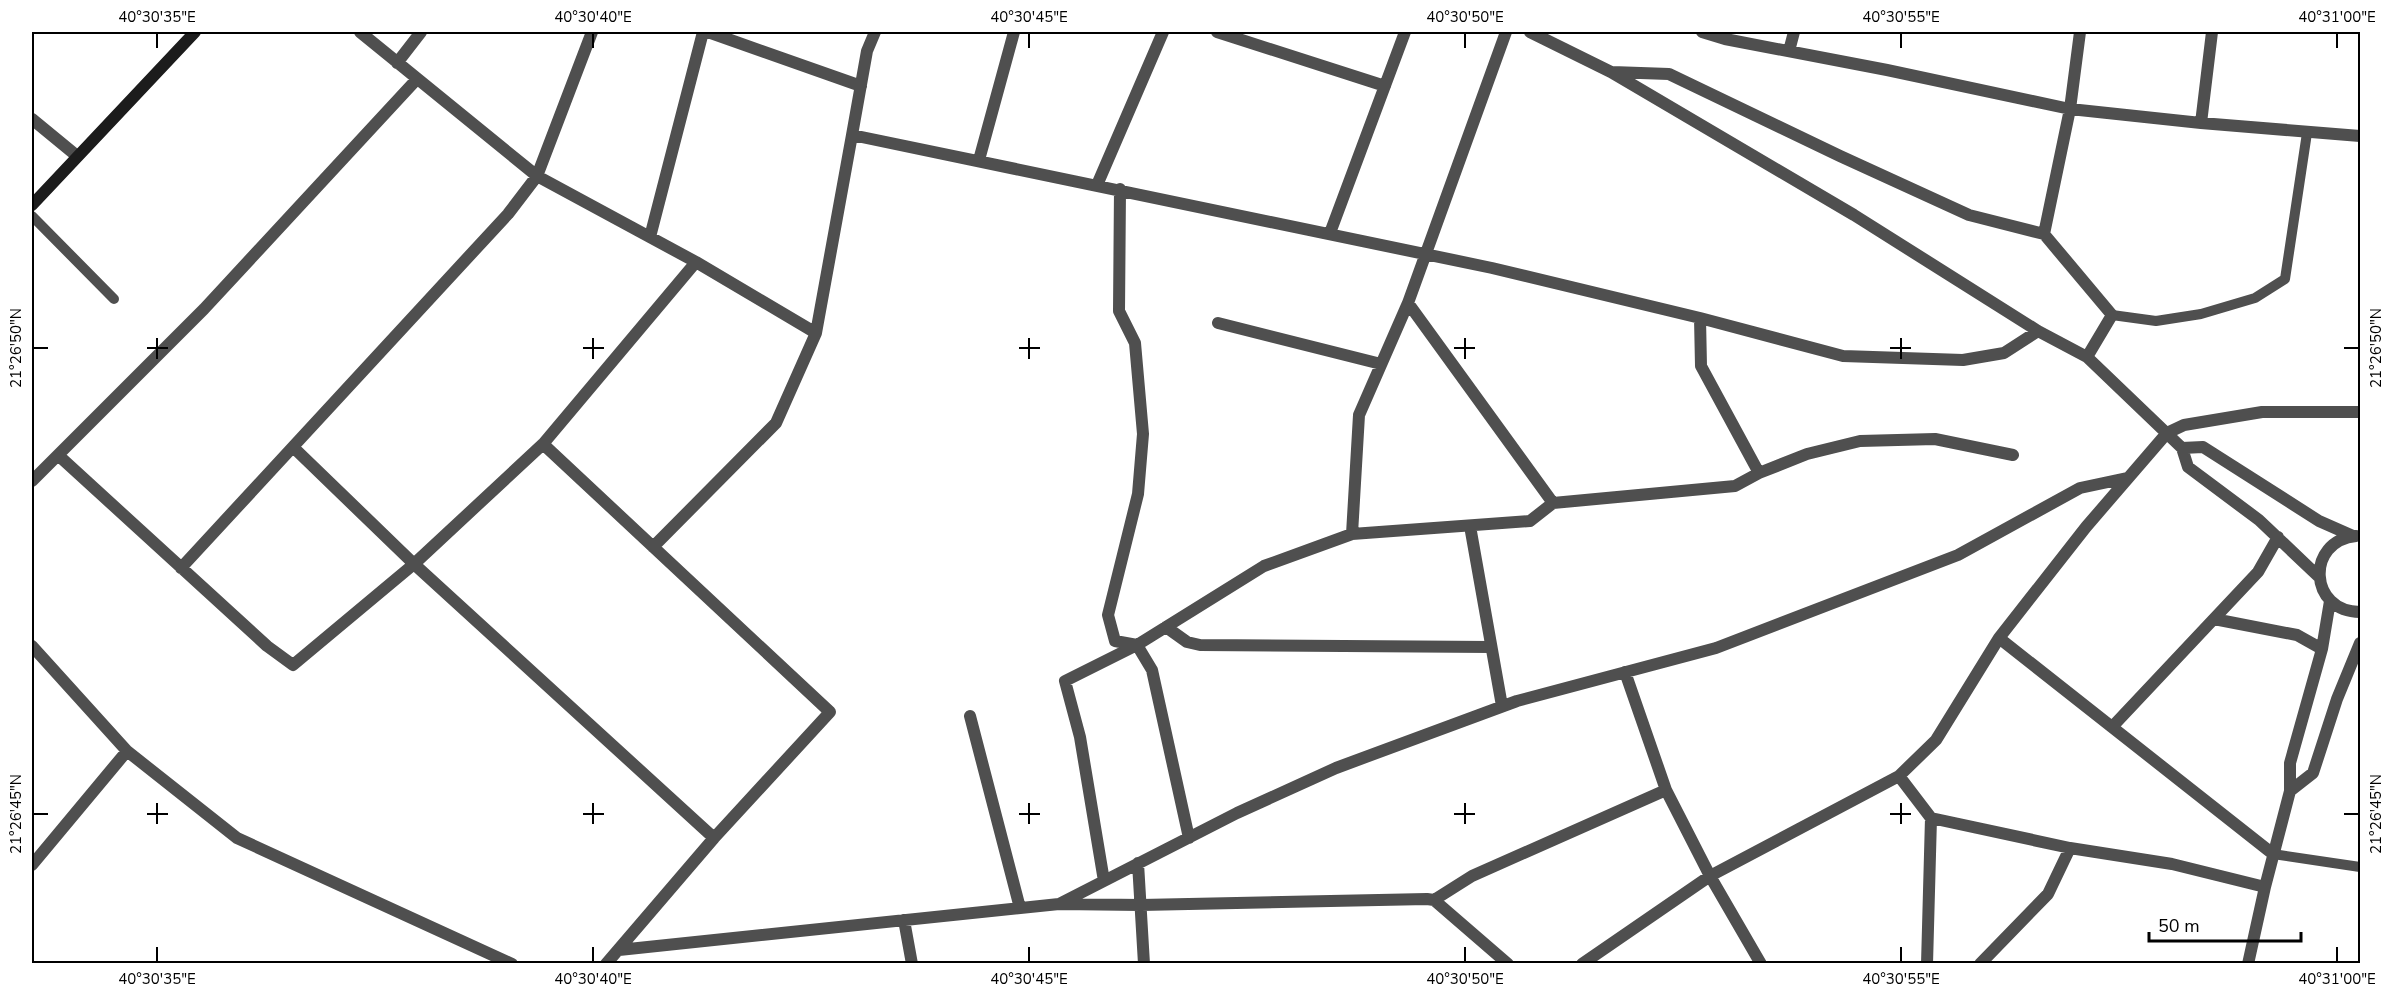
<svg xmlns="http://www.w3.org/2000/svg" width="2392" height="995" font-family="'Nunito Sans',sans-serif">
<rect width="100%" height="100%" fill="#fff"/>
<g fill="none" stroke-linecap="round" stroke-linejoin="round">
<path stroke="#4f4f4f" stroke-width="10" d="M32,216l82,83
M2112,315l44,6 45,-7 54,-16 30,-19 22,-146
M2273,854l87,13"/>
<path stroke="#4f4f4f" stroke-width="12" d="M360,32l177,144 159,86 120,71
M708,32l153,54
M875,32l-8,19 -15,84 640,133 208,50 143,38 120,4 41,-7 34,-22
M1217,32l168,54
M1506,32l-98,271 145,200 182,-17 24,-13
M1530,32l81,40 243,143 184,116 49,26 95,91 6,19 71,53 60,57
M1702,32l23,7 162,31 183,39 131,14 11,-91
M1789,51l5,-19
M397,63l24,-31
M1612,72l57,2 171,82 129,59 75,19 68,81 -25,42
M32,119l45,37
M2201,123l159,13
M979,160l35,-128
M1097,185l66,-153
M1120,189l-1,122 16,32 8,91 -5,60 -30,121 7,26 22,4 127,-79 88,-32 7,-119 49,-112
M1330,233l75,-201
M2044,234l26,-125 10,-77
M650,237l53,-205
M696,262l-153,182 -129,120 300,274
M1700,318l1,48 58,107 48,-19 53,-13 75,-2 78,16
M1218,323l163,41
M543,444l287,268 -116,126 -108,126
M2182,448l21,-1 116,74 34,15
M58,455l209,191 26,19 121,-101 -121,-117
M32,481l172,-172 213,-230
M1470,526l32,180
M1352,534l178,-13 23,-18
M2356,536c-51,5 -47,76 4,76
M653,547l123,-124 40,-90 36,-198
M181,568l327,-354 29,-38 55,-144
M2214,619l83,16 25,14
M1166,627l21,15 13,3 291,2
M1999,638l274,216
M32,646l95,105 110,87 275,126
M1625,672l41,118 44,86 51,88
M970,716l50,192
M2113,726l145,-154 20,-35
M1899,776l32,42 139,30
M2290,791l23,-18 24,-74 23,-56
M1138,863l6,101
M32,865l95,-114
M1104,881l-24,-144 -15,-56 72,-36 15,25 37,168
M1434,900l38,-24 194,-86
M1059,904l178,-91 99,-45 181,-67 199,-53 242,-93 122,-67 47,-10
M904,920l8,44
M619,950l440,-46 82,1 286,-6 7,1 74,64
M1582,964l128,-88 189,-100 37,-36 63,-102 87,-111 81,-94 17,-8 78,-13h98
M1927,964l4,-146
M1980,964l68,-70 22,-46 102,16 93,23
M2248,964l17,-77 25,-96v-28l32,-114 8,-48"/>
<path stroke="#1c1c1c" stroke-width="12" d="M32,205l163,-173"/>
</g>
<path fill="none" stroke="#000" stroke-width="2" d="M157,33v15M593,33v15M1029,33v15M1465,33v15M1901,33v15M2337,33v15M157,338v21M593,338v21M1029,338v21M1465,338v21M1901,338v21M33,348h15M147,348h21M583,348h21M1019,348h21M1454,348h21M1890,348h21M2344,348h15M157,803v21M593,803v21M1029,803v21M1465,803v21M1901,803v21M33,814h15M147,814h21M583,814h21M1019,814h21M1454,814h21M1890,814h21M2344,814h15M157,947v15M593,947v15M1029,947v15M1465,947v15M1901,947v15M2337,947v15"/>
<rect width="2392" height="995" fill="none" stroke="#ffffff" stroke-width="66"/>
<path d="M2149 932v9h152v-9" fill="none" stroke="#000000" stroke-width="3"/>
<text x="2158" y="932" font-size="18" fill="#000000" stroke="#ffffff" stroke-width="4.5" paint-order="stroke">50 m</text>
<rect x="33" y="33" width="2326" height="929" fill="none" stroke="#000" stroke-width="2"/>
<g font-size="15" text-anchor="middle" fill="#000">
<text x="157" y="22">40°30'35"E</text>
<text x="593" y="22">40°30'40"E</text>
<text x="1029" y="22">40°30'45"E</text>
<text x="1465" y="22">40°30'50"E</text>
<text x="1901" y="22">40°30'55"E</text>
<text x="2337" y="22">40°31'00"E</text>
<text transform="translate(16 348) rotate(-90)" y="5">21°26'50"N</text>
<text transform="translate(2376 348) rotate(-90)" y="5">21°26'50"N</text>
<text transform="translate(16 814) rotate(-90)" y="5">21°26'45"N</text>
<text transform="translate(2376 814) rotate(-90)" y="5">21°26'45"N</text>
<text x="157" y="984">40°30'35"E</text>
<text x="593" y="984">40°30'40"E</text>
<text x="1029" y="984">40°30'45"E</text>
<text x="1465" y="984">40°30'50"E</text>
<text x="1901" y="984">40°30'55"E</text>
<text x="2337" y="984">40°31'00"E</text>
</g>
</svg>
